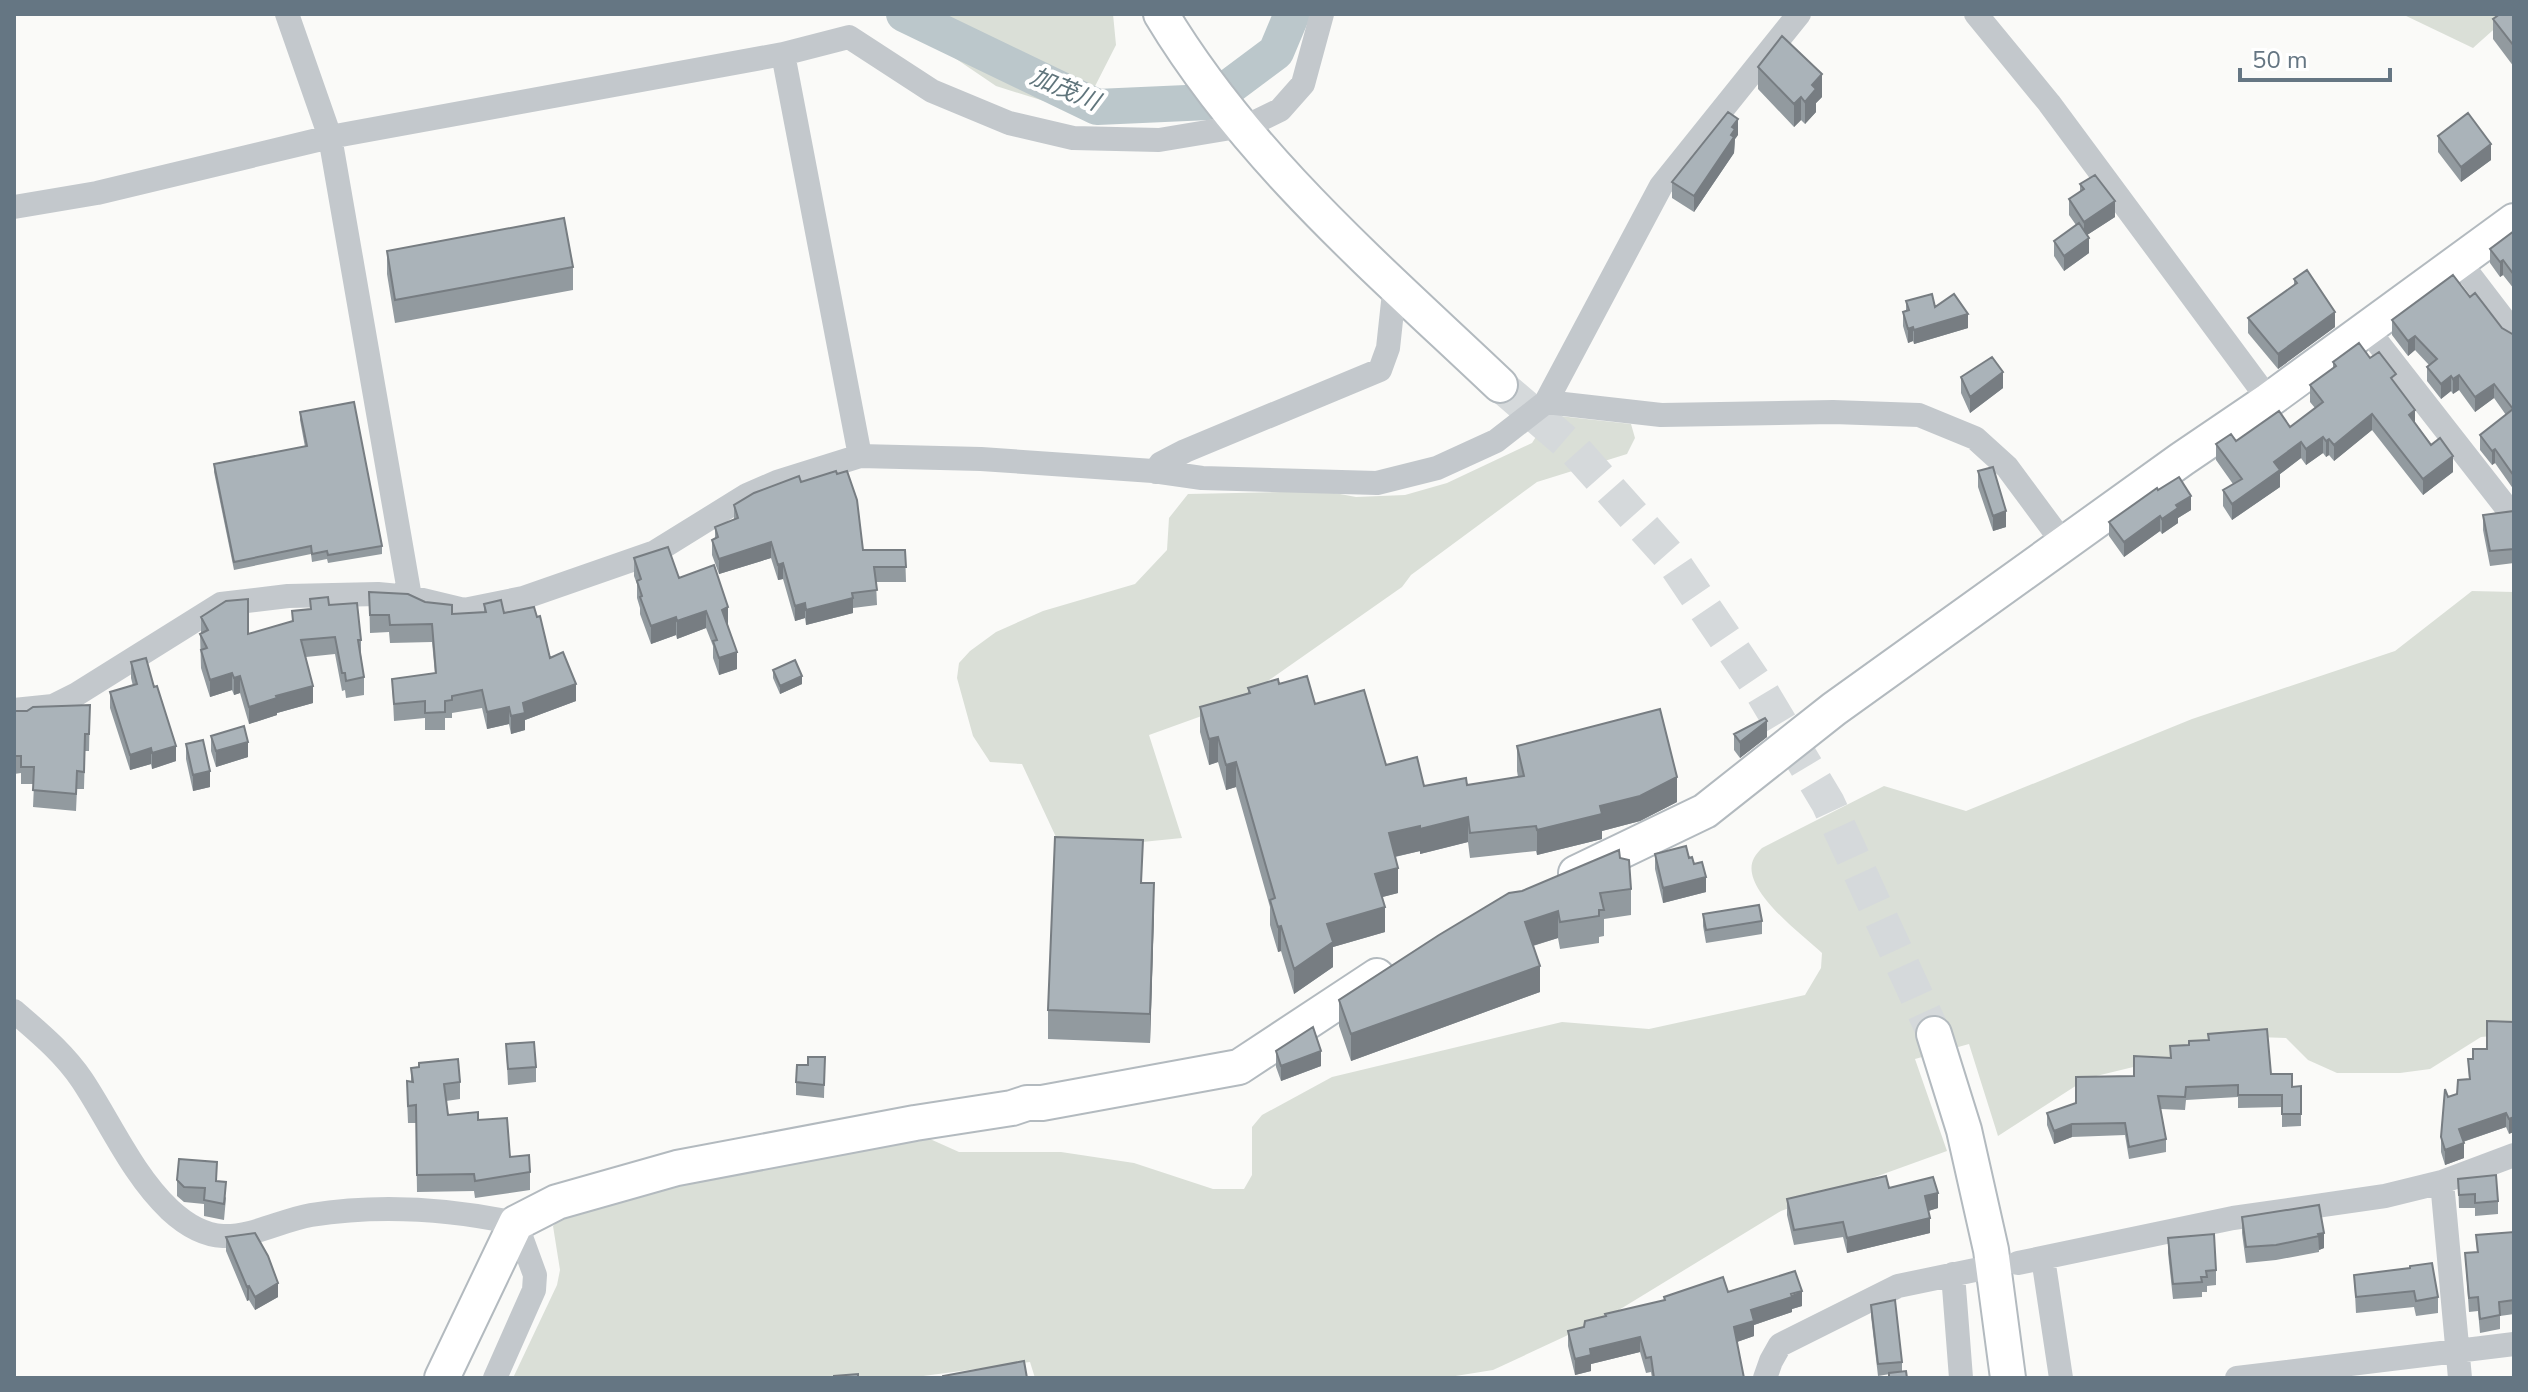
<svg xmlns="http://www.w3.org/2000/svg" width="2528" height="1392" font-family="'Nunito Sans','Noto Sans JP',sans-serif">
<rect width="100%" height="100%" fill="#fafaf8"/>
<path fill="#dadfd7" d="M890,14h223l3,31 -27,53 -29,8 -64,-20z
M2402,14h109l-38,34z
M1550,415l81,9 4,14 -8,16 -90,28 -126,93 -9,12 -167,117 -86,31 33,103 -120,12 -40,-86 -32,-2 -17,-26 -16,-58 2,-15 11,-12 26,-19 47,-21 92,-27 32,-34 2,-32 19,-24 136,-3 32,6 49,-2 42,-12 85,-40z
M2472,591l42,1v442l-33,3 -51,32 -30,4h-63l-29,-13 -22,-22 -29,-1 -169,41 -90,58 -29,-92 -54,15 32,92 -166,60 -172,105 -116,54 -50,8h-408l-5,-16 -122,16h-395l44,-93 3,-15 -7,-44 13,-12 42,-21 312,-65 10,11 29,13h102l73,11 79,26h31l8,-14v-48l10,-12 70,-38 230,-55 87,7 156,-34 16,-27 1,-15c-19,-18 -84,-65 -68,-95 2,-4 5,-7 8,-10l122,-62 82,25 226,-92 203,-68z"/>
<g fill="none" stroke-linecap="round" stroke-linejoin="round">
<path stroke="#bbc7cb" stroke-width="36" d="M904,14l193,93 112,-5 67,-50 16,-38"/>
<path stroke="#d5d9db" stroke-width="34" stroke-dasharray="34 17" stroke-linecap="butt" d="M1500,385l73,63 97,109 93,137 65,109 106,231"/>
<g stroke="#b3babf" stroke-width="38">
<path id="secondary" d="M1161,14c87,145 218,256 339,371
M1576,873l129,-62 129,-102 348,-250 87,-59 245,-179
M1934,1034l30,96 27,120 17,128
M442,1378l74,-155 41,-21 120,-34 238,-45 97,-15 15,-5h15l197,-36 138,-91"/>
</g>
<path stroke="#c3c8cc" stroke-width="24" d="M287,14l43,123 80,460
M1976,14l73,89 220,297
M783,54l77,402
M14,207l83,-14 233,-56 453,-83 66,-17 83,54 77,32 64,15 86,2 90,-15 31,-15 23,-26 19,-70
M2459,261l55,72
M2367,329l139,178 8,1
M1546,402l115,13 172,-3 86,3 56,23 32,29 57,77
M1156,472l4,-8 25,-13 195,-81 8,-22 5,-46 11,-9
M14,710l39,-4 24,-12 144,-90 67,-8 90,-2 32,3 54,13 59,-12 132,-46 92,-57 30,-13 83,-26 121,3 172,12 49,7 175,5 60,-15 59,-27 50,-39 115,-216 138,-172
M14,1011c24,21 49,41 68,69 28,42 50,94 88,130 14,13 33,25 53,26 30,1 59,-16 88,-21 68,-11 139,-6 205,8l19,52 -1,15 -39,88
M2442,1182l18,196
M2043,1258l18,120
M2018,1263l215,-45 152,-22 57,-14 72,-27
M1953,1274l8,104
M1765,1378l6,-17 9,-16 118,-59 77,-16
M2237,1378l277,-34"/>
<use href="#secondary" stroke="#fff" stroke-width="34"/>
</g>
<path fill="#929a9f" d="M2514,14v53l-21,-28v-20z
M1758,67l64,30 -6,6v9l-11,12 -4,-4 -7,7 -36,-38z
M1738,135l-3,4 -1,14 -40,59 -22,-14v-16z
M2438,136l53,24 -30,22 -23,-30z
M2080,184l35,33 -28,18 2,18 -25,18 -10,-15v-15l22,-16 -7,-10v-16l11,-7z
M2514,231v58l-11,-14 -3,2 -10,-14v-14z
M387,251l186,16v23l-178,33 -8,-49z
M2294,279l41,48 -57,42 -30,-36v-15l46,-33z
M2470,297l32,31 12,7v155l-19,-27 -3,2 -12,-15v-15l26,-20 -12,-17 -19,14 -16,-22 -6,4 -2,-3 -10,8 -14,-18v-14l2,-2 -14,-15 -7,6 -16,-21v-15z
M1906,301l29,6 33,21 -54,16 -1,-3 -5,2 -5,-17v-14l3,-1z
M2370,358l26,27 19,38 38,49 -30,23 -51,-65 -38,31 -5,-6 -3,2 -3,-4 -17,12 -5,-7 -21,16v13l-48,33 -9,-14v-16l10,-6 -17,-24v-16l20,-3 54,-14 25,-19 -5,-6v-17l23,-17v-6z
M1961,377l42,11 -33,25 -9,-20z
M300,412l82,134v8l-54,9 -1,-4 -15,3 -1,-8 -77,16 -20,-98v-8l91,-17 -5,-27z
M1978,471l28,56 -13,4 -15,-44z
M801,482l62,68h42l1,32h-30l1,23 -24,3v5l-47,12 -1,-7 -10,3 -12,-42 -5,1 -7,-22 -52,16 -7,-19v-15l3,-1v-12l19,-7v-15z
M2158,490l33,20 -13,8v5l-16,11 -2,-3 -36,26 -15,-21v-14z
M2514,511v52l-24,3 -7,-36v-15z
M634,558l45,20 49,47 9,44 -18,6 -6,-17v-12l-7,-18 -29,11 -1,-4 -25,9 -11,-30v-6l-3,-10v-14l-3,-8z
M369,592l83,22 32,-2v-8l20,9 46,45 26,43 -51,19v10l-14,4 -2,-10 -22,5 -5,-21 -30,5v5h-7v12h-20v-12l-31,3 -2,-42 43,-5 -3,-32 -42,1 -1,-11 -19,1z
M310,599l19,6 32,35v15l3,22v18l-18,3 -1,-8 -3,1 -7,-37 -29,3 7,46 -36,10v2l-28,9 -9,-31 -6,2 -2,-5 -22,7 -9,-29 -1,-34 1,-1v-16l47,17 44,-13v-10l18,-2z
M131,662l45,99 -24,8 -1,-5 -21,6 -20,-62v-16l23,-6 -2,-8z
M773,670l29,14 -22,10 -7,-16z
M1279,684l36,20 71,61 38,21 43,-1 51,-8 -1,-6v-25l160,56 -37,19 -38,10v8l-65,16 -1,-4 -66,7 -2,-16 -48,12v-3l-25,6 3,36 -16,4 3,35 -52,15v20l-39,27 -13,-43 -3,1 -8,-27v-18l-34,-120 -10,3 -8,-28 -9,3 -9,-33v-25l48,-14v-5z
M90,705l-1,46h-4l-1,38h-7l-1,22 -43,-4 1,-23h-13v-11l-7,1v-63z
M1734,734l33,3 -27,21 -6,-8z
M211,736l37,21 -32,10 -5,-16z
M186,744l24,43 -17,4 -7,-32z
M1655,854l34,4 5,6 12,28 -43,11 -8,-34z
M1620,858l11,31v26l-27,4v17l-5,1v6l-39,6 -2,-11 -25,8 7,46 -189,69 -12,-35v-26z
M1154,912l-4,131 -102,-4v-29z
M1703,914l59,7v13l-56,9 -3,-17z
M2514,1022l-5,112 -3,-7 -43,15 1,16 -19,7 -4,-13v-15l7,-40 9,-3 12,-15 -1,-20h5l14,-10z
M506,1044l30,23v15l-28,3z
M1276,1051l45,15 -40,15 -5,-14z
M825,1057l-1,41 -28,-3v-13l12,-17z
M411,1068l49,14v17l-14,2 2,14 30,5 32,37 20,15v18l-55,8 -1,-7 -57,1 -1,-69h-8l-1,-25v-17l4,1z
M2271,1074l21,13 9,-1v40l-19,1v-20l-44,1v-11l-52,3 -1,10 -25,-1 6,30v13l-37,7 -4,-24 -53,2 -18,7 -7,-19v-12l29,-10z
M2458,1179l40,22v13l-23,2v-8h-16z
M177,1180l40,1 9,17 -2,22 -20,-4v-12l-20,-2 -7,-6z
M1889,1188l49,20 -10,3 2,22 -83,20 -4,-16 -49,8 -7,-30v-16z
M2242,1217l82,16v15l-5,2v2l-43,8 -30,3 -4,-30z
M2514,1232v82l-14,2v13l-20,4 -2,-22 -9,1 -4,-59 12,-1 -1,-17z
M226,1237l52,60 -23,13 -6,-10 -2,1 -21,-50z
M2168,1238l48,32v15l-9,1v6h-5v5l-29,2 -5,-46z
M2410,1268l28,29v16l-22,3 -2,-9 -58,6 -2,-38z
M1728,1292l74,14 -10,3v3l-38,13v11l-17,6 7,36h-92l-1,-6 -5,1 -6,-21 -49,12v7l-16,4 -7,-29v-15l16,-4 80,-27v-3z
M1871,1305l31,57v10l-24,4 -7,-60z"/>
<path fill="#777d82" d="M1822,74v23l-6,6v9l-11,12v-22l7,-17z
M1801,97v23l-7,7v-23z
M1738,119v16l-3,4 -1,14 -40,59v-16l38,-69z
M2491,144v16l-30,22v-15z
M2115,201v16l-31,20v-15z
M2089,238v15l-25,18v-15z
M2503,260v15l-3,2v-15z
M2335,312v15l-57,42v-15z
M1968,314v14l-54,16v-14z
M1913,327v14l-5,2v-14z
M2415,336v14l-7,6v-15z
M2003,372v16l-33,25v-16z
M2459,375v15l-6,4v-15z
M2451,376v15l-10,8v-15z
M2494,384v14l-19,14v-15z
M2415,410v16l-6,-11z
M2372,414v16l-38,31v-16z
M2323,437v16l-17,12v-16z
M2329,439v16l-3,2v-16z
M2301,442v16l-21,16v13l-48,33v-16l42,-42z
M2495,449v14l-3,2v-14z
M2453,456v16l-30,23v-16z
M2191,496v14l-13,8v5l-16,11v-15l14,-14z
M2006,511v16l-13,4v-15z
M2160,516v15l-36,26v-15z
M771,542v16l-52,16v-15z
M783,563v16l-5,1v-15z
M853,598v15l-47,12v-15z
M805,603v15l-10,3v-15z
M728,607v18l-6,2v-17z
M706,611v17l-29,11v-18z
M676,617v18l-25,9v-18z
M737,652v17l-18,6v-17z
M232,673v17l-22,7v-17z
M240,676v17l-6,2v-17z
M802,676v8l-22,10v-8z
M576,684v17l-51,19v10l-14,4v-18l12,-13z
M313,686v17l-36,10v2l-28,9v-17l27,-11z
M509,707v17l-22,5v-17z
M1767,721v16l-27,21v-16z
M1218,737v25l-9,3v-26z
M248,742v15l-32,10v-16z
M176,746v15l-24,8v-16z
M151,748v16l-21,6v-15z
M1236,762v25l-10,3v-25z
M210,771v16l-17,4v-16z
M1677,777v25l-37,19 -38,10v8l-65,16v-25z
M1468,817v25l-48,12v-25z
M1420,826v25l-31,7v-25z
M1398,868v25l-23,6v-25z
M1706,877v15l-43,11v-15z
M1154,883v29l-4,131v-29z
M1385,907v25l-52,15v20l-39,27v-25l33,-45z
M1558,911v27l-33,10v-26z
M1281,926v25l-3,1v-25z
M1540,966v26l-189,69v-27z
M1321,1051v15l-40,15v-15z
M2506,1113v14l-47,16v-14z
M2514,1117v15l-5,2v-15z
M2072,1124v13l-18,7v-13z
M2464,1143v15l-19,7v-15z
M1938,1193v15l-13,4v-16z
M1930,1218v15l-83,20v-15z
M2324,1233v15l-5,2 -1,-16z
M278,1283v14l-23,13v-13z
M249,1286v14l-2,1v-14z
M1802,1291v15l-10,3v3l-38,13v11l-20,7v-16l17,-17z
M1640,1337v15l-49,12v7l-16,4v-16l15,-10z"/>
<path fill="#aab3b9" stroke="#777d82" stroke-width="2" d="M2500,14h14v32l-21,-27z
M1782,36l40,38 -10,11 4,4 -11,13 -4,-5 -7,7 -36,-37z
M1728,112l10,7 -6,8 3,2 -4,6 3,2 -40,59 -22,-14z
M2468,113l23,31 -30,23 -23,-31z
M2095,175l20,26 -31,21 -15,-23 15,-10 -4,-5z
M564,218l9,49 -178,33 -8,-49z
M2079,223l10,15 -25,18 -10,-15z
M2514,231v44l-11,-15 -3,2 -10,-13z
M2307,270l28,42 -57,42 -30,-36 49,-35 -3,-4z
M2453,275l17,22 5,-4 27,35 12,7v141l-19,-27 -3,2 -12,-16 33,-26 -19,-25 -19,13 -16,-22 -6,4 -2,-3 -10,8 -14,-17 10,-8 -22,-23 -7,5 -16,-21z
M1932,294l3,13 19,-13 14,20 -54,16 -1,-3 -5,2 -5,-17 6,-2 -3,-9z
M2359,343l11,15 9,-6 17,22 -5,4 24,32 -6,5 22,30 9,-7 13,18 -30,23 -51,-65 -38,31 -5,-6 -3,2 -3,-4 -17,12 -5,-7 -27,20 6,8 -48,34 -9,-14 19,-11 -26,-35 15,-10 5,7 43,-30 11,16 33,-25 -13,-17 26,-19 -3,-4z
M1992,357l11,15 -33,25 -9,-20z
M354,402l28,144 -54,9 -1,-4 -15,3 -1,-8 -77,16 -20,-98 93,-18 -7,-34z
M1993,467l13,44 -13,5 -15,-45z
M836,471l1,3 10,-3 10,29 6,50h42l1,17h-32l3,23 -25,3 1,5 -47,12 -1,-7 -10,3 -12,-43 -5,2 -7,-23 -52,17 -7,-19 6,-3 -3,-10 23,-9 -4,-13 20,-12 45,-17 2,6z
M2179,477l12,19 -15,9 2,3 -16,11 -2,-3 -36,26 -15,-20 48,-34 1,2z
M2514,511v38l-24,2 -7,-36z
M668,547l11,31 35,-13 14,42 -6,3 15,42 -18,6 -6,-17 4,-1 -11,-29 -29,10 -1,-4 -25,9 -11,-29 2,-1 -5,-15 4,-2 -7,-21z
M369,592l39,2 17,8 27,3v9l34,-2 -2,-8 17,-4 3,13 30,-6 3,10 3,-1 10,42 13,-6 13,32 -53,19 2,10 -14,3 -2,-9 -22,5 -5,-22 -30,6v4l-7,1v11l-20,1v-12l-31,3 -2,-25 44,-6 -4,-49 -42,1 -1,-10h-19z
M328,597l1,8 28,-2 4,37h-3l6,37 -18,4 -1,-8h-3l-7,-36 -34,3 12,46 -37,10 1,2 -28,9 -9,-31 -6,2 -2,-5 -22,7 -9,-30 6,-2 -7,-14 8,-4 -7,-13 25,-16 22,-2v35l45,-13 -1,-10 19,-2 -1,-10z
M146,658l8,29 3,-1 19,60 -24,7 -1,-5 -21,7 -20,-63 27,-8 -6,-22z
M795,660l7,16 -22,10 -7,-16z
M1307,676l8,28 49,-14 22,75 31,-8 7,29 42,-8 1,7 57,-9 -7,-30 143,-37 17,68 -37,19 -40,10 2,8 -65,16 -1,-4 -66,7 -2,-16 -48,12v-3l-31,7 9,35 -23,6 10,33 -58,17 6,18 -39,27 -13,-43 -3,1 -8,-27 5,-2 -39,-136 -10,3 -8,-28 -9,2 -9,-32 50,-14 -2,-5 30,-9 1,5z
M90,705l-1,29h-4l-1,38 -7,-1 -1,23 -43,-4 1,-23h-13v-11h-7v-45h13l6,-4z
M1765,718l2,3 -27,21 -6,-8z
M244,726l4,16 -32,9 -5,-15z
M203,740l7,31 -17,4 -7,-31z
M1055,837l88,3 -2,43h13l-4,131 -102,-4z
M1686,846l3,12 3,-1 2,7 8,-2 4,15 -43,11 -8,-34z
M1619,850l1,8 9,2 2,29 -31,4 4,17h-5v6l-39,6 -2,-11 -33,11 15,44 -189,68 -12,-34 100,-65 70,-42 13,-2z
M1759,905l3,16 -56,9 -3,-16z
M2487,1021l27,1v95l-5,2 -3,-6 -47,16 5,14 -19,7 -4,-13 4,-48 3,8 9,-3 1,-14 12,-1 -2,-20h5v-10h14z
M1313,1027l8,24 -40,15 -5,-15z
M2267,1029l4,45h21v13l9,-1v28h-19v-19h-44v-10l-52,2 -1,10 -27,-1 8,43 -37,8 -4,-24 -53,1 -18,7 -7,-18 29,-10v-26l58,-1v-20l37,2 -1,-12 19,-1v-4l20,-1 -1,-6z
M534,1042l2,25 -28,2 -2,-25z
M808,1057h17l-1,28 -28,-3 1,-17h11z
M458,1059l2,23 -16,2 4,31 30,-3v8l29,-2 3,39 19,-2 1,17 -55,9 -1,-7 -57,1 -1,-70 -8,1 -1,-25 6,1 -2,-14 8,-1v-4z
M179,1159l38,3 -1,19 10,1 -2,22 -20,-4 1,-12 -21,-1 -7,-7z
M2496,1175l2,26 -23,2v-9l-16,1 -1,-16z
M1886,1176l3,12 44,-11 5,16 -13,3 5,22 -83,20 -4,-16 -49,8 -7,-31z
M2319,1205l5,28 -6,1 1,2 -43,9 -30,2 -4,-30z
M2514,1232v68l-15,2 1,13 -20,4 -2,-22 -9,1 -4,-45 13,-1 -2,-17z
M255,1233l13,23 10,27 -23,14 -6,-11 -2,1 -21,-50z
M2214,1234l2,36 -10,1 1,6h-6l1,5 -29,2 -5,-46z
M2432,1263l6,34 -22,4 -2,-10 -58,6 -2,-22 56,-7v-2z
M1795,1271l7,20 -11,3 1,3 -41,13 3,11 -20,6 10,51h-90l-3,-21 -5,1 -6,-21 -50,12 1,6 -16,4 -7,-28 16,-4 1,-6 21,-5 -1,-2 60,-14 -1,-3 59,-20 5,15z
M1895,1300l7,62 -24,2 -7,-59z
M1024,1361l3,17h-84v-2z
M1906,1371l1,7h-18v-5z
M858,1374v4h-24v-2z"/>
<g text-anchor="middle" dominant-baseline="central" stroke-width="8" stroke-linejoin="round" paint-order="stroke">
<g font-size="24" font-style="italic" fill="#60757c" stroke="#fff">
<text transform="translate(1065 89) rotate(23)">加茂川</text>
</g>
</g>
<rect width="2528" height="1392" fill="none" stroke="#657683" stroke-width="32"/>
<path d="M2240 68v12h150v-12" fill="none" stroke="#657683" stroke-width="4"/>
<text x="2252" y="68" font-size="24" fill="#657683" stroke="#ffffff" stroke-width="6" paint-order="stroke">50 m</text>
</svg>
